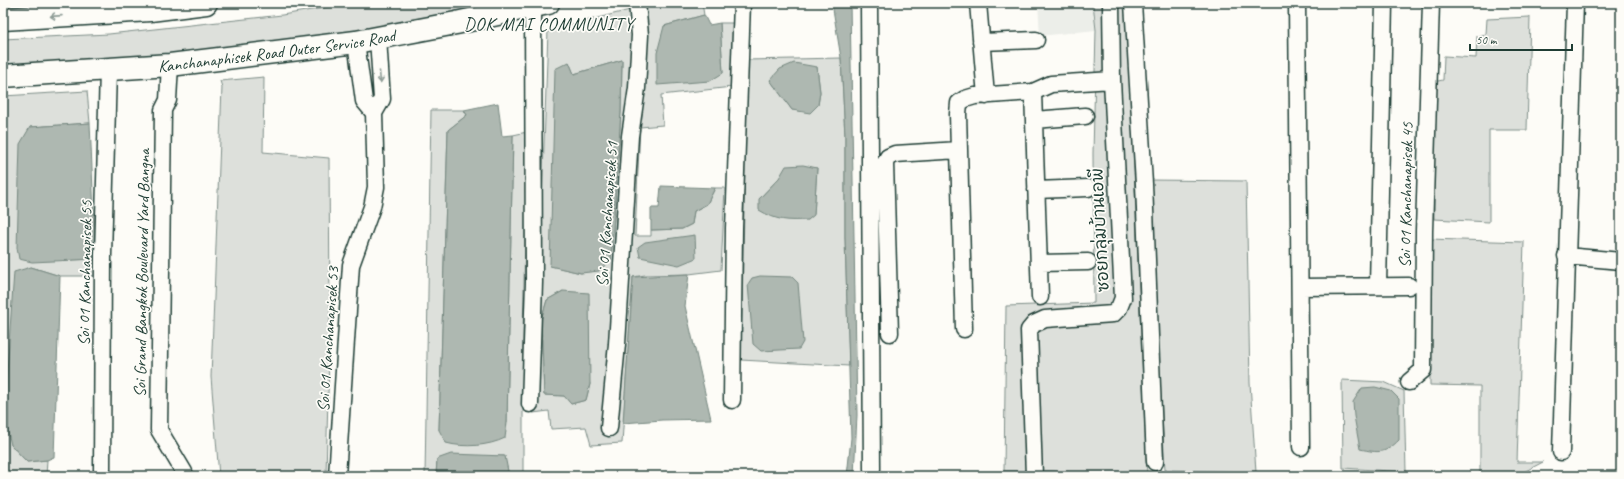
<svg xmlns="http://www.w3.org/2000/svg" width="1624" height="479" font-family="Caveat,'Playpen Sans Thai',sans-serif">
<rect width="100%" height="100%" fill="#fdfcf7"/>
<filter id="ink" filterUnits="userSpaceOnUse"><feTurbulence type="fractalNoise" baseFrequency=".025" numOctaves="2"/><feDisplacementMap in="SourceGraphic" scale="8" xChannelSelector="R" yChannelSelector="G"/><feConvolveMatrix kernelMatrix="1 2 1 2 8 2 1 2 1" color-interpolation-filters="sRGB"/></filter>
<g filter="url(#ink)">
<path fill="#eceee9" d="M1038,3h55l3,27 -56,6z
M1139,3h111v2l-111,-1z"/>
<path fill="#dde0db" stroke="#7e8e88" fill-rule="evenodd" d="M353,3h151l-83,18 -141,21 -212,23 -65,3v-29l106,-5 173,-19z
M652,3h50l2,12 -40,11 59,47 -3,-50h14l-2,64 -71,8 2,30 -23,2 -5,109h16v-6l31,-1 10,-5 2,-13 13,-7 8,-16h10l-4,82 -32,4 -44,1 -12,2 -11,166 -31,2 -5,-18 -35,2 -2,-18 -16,2 6,-122 9,-261 82,-20zM622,60l-1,52 -10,148 -30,13 -30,-7 18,-204 5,12zM563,291l27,93 -4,16 -15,4 -6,-8 -21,-1 -3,-75 6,-20z
M1093,3h34l20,473h-42l-52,-5h-49l2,-165 88,-3 -1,-150 3,-123z
M1530,17l-3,113h-38v92l-55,-3 -1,-137 10,-2 1,-24 32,2 1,-22 9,-2 1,-15z
M841,58l4,78v101l4,129 -108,-6 6,-300zM817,67l3,25 -2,13 -26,5 -22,-30zM817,168l-3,46 -6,6 -49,-21 20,-21z
M264,77l-1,75 66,6 1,155 -4,163h-107l-8,-99 11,-290 -2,-6z
M87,91l3,32 -60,4 38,133 28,-1 1,17h-37l-29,-9 -20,178 16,17 20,-2 -1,16h-43v-380z
M431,110h33l3,5 -19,15 -9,300 68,-8 6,-287 14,-3 -4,203v141h-14l-5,-20 -67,3 -1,17h-11z
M1149,180l97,1 4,202 6,89 -91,-2z
M1429,239l95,3 -7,220h26l-27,14h-34l-2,-3v-87l-50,-1z
M1342,380l42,2 20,9 2,81 -63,-4z"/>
<path fill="#aeb8b1" stroke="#75877f" d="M832,3h18l7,412 -3,61h-7l4,-38 -6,-201v-101l-4,-78z
M704,15l5,10 11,-2 3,50 -13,8 -53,4v-32l7,-27z
M622,60l-1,52 -10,148 -12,11 -18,2 -31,-7 5,-197 14,-7 5,12z
M794,63l23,4 3,25 -2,13 -8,8 -18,-3 -22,-30 10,-11z
M498,103l4,33 11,-1 -6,287 -2,16c-16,8 -41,10 -59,5l-7,-13 9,-300 19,-15 -3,-5z
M90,123l6,136 -64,3 -13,-3 -2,-11 3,-104 10,-17z
M803,165l14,3 -3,47 -6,5c-21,1 -31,1 -49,-10v-11l20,-21 7,-12z
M661,186l54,2 -8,16 -13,7 -2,13 -10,5 -31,1v-22h8z
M695,235l1,23 -17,7 -39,-8 -2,-10 7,-5z
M31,267l29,9 -6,181 -7,3 -20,2 -16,-17 -7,-30 10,-143z
M689,274l-4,32 26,113 -49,1 -39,3 10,-146z
M760,276l32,1 6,6 5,59 -4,7 -38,2 -8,-7 -5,-60 4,-6z
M563,291l26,2 1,91 -4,16 -15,4 -7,-8 -20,-1 -3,-75 6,-20z
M1375,387l16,4 8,8v41c-14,14 -20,13 -39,9l-6,-33 -1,-14 9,-14z
M451,454l54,2 4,20h-73l1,-17z"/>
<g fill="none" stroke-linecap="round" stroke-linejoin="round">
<g stroke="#1f3d34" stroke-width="19">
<path id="minor" d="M869,3l3,466
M978,3l8,93
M1133,3l11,181 11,278
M1297,3l4,444
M356,42l8,59 10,12
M981,42l55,-2
M170,65l-2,35 -5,10 -4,320 25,42 1,4
M1033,92l7,205
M1034,120l51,-4
M1036,190l52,-2
M1566,256l55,5
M1039,263l49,-1
M1378,286l6,-283
M1300,287l109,-1
M964,329l-6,-215 1,-11 6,-4 10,-3 58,-4 18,-8 61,-4
M890,333l-5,-170 3,-6 7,-3 64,-4
M1409,382l14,-12 1,-139 7,-228
M732,400l2,-172 8,-225
M530,404l4,-122 -1,-275
M609,428l8,-84 13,-208 7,-48 3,-53 -3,-32
M1561,452l14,-449
M102,476l1,-221 5,-185
M337,476l14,-211 21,-58 4,-20 -2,-74 8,-14 -4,-61
M1034,476l-5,-146 5,-6 11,-5 68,-5 6,-6 4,-10 -11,-218 -1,-77"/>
</g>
<g stroke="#1f3d34" stroke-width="25">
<g id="secondary">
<path id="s1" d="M3,76l167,-11 186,-23 100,-19 92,-20"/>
</g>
</g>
<g stroke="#1f3d34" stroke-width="25">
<path id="motorway" d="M3,19l147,-9 56,-7"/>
</g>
<use href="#minor" stroke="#fdfcf7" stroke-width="16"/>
<use href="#secondary" stroke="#fdfcf7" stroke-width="22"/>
<use href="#motorway" stroke="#fdfcf7" stroke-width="22"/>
</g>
<defs><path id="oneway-shaft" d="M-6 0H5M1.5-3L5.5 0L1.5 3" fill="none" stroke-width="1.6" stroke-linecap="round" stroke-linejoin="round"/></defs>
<g stroke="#8e9c96">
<use href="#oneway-shaft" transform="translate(56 16) rotate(176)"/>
<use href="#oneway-shaft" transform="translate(380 77) rotate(85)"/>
</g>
</g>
<g text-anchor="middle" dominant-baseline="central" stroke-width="3.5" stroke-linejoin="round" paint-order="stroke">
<g font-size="17" fill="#1f3d34" stroke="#fdfcf7">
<text stroke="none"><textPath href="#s1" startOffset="275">Kanchanaphisek Road Outer Service Road</textPath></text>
<text transform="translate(1406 195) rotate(-89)">Soi 01 Kanchanapisek 45</text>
<text transform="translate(607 214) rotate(-86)">Soi 01 Kanchanapisek 51</text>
<text transform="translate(1100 230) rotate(-93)">ซอยกลุ่มบ้านเอพี</text>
<text transform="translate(85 273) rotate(-89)">Soi 01 Kanchanapisek 55</text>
<text transform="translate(142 273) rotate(-89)">Soi Grand Bangkok Boulevard Yard Bangna</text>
<text transform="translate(328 339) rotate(-86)">Soi 01 Kanchanapisek 53</text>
</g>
<g font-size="18" letter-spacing="1" fill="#1f3d34" stroke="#fdfcf7">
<text x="549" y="24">DOK MAI COMMUNITY</text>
</g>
</g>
<rect width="1624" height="479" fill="none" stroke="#fdfcf7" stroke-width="16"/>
<rect x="8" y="8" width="1608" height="463" fill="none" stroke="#1f3d34" stroke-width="1.5" filter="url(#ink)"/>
<path d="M1470 44v6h102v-6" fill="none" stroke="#1f3d34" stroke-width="2"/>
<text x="1476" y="44" font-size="12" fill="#1f3d34" stroke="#fdfcf7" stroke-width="3" paint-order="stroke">50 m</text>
</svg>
